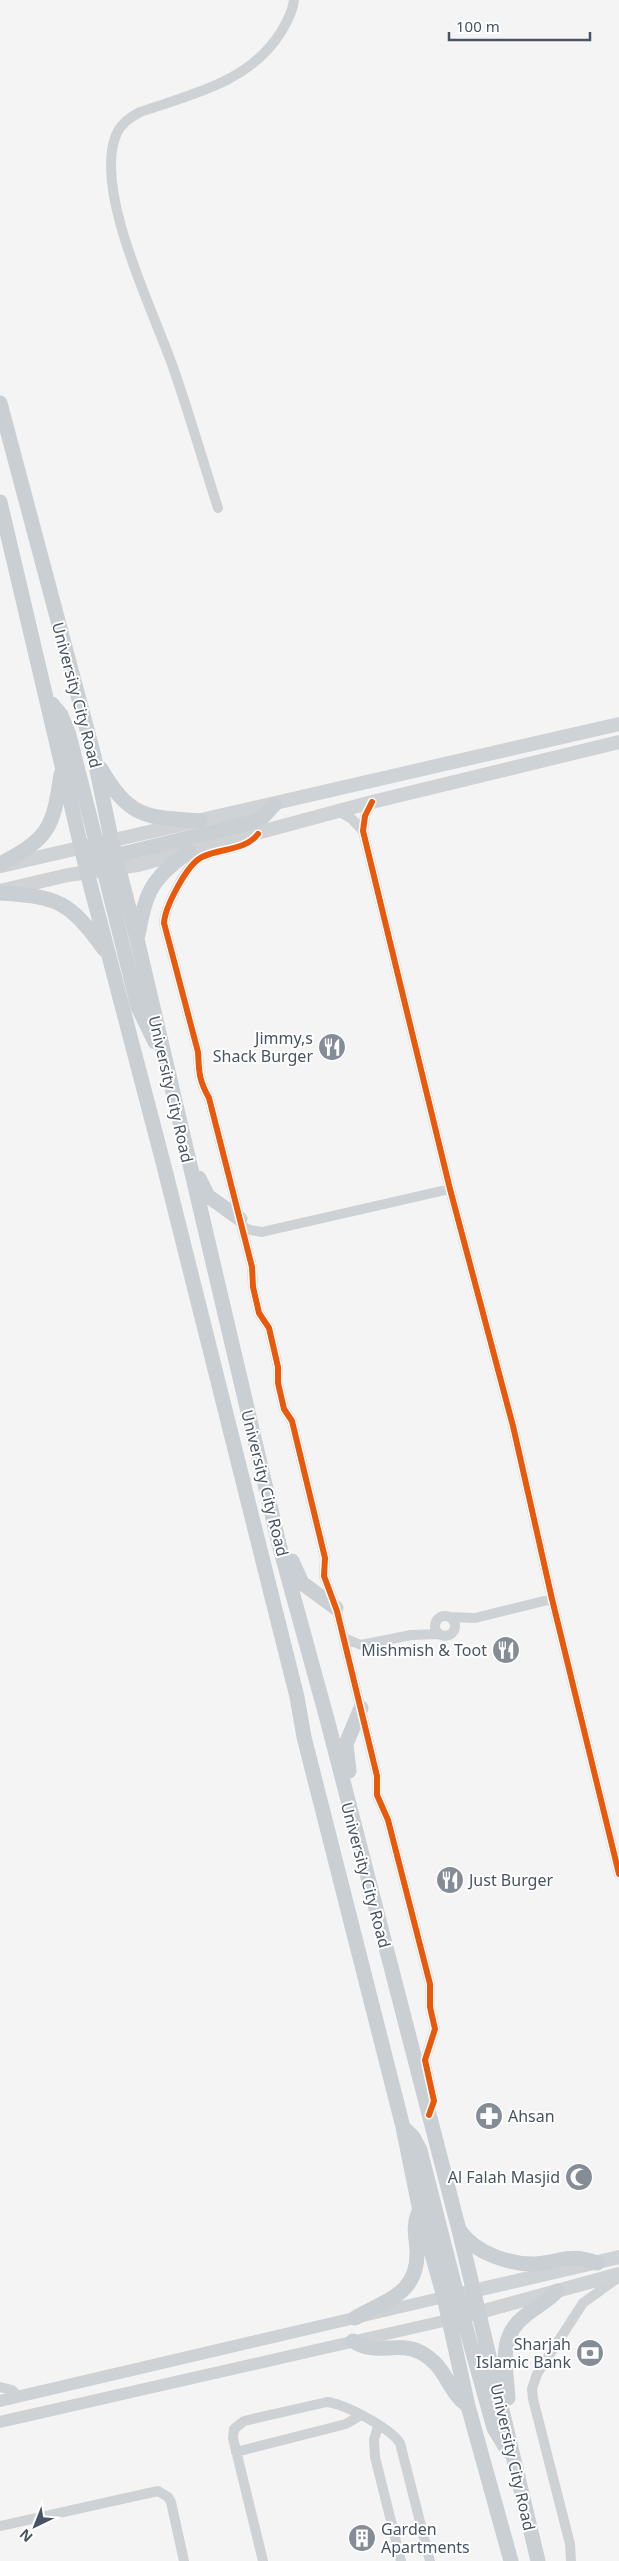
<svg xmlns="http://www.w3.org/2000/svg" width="619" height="2561" font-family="'Noto Sans',sans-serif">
<rect width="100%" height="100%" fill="#f4f4f4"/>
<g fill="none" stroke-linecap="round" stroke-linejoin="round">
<path stroke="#cfd2d5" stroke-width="10" d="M218,508c-15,-46 -28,-92 -44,-138 -19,-56 -79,-174 -59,-232 4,-13 14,-20 25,-26 52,-18 110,-30 141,-80 6,-10 12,-21 13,-32
M372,802l-7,14 -2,15 87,358 63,237 39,173 67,275
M338,811l14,8 11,12
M257,834c-13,17 -38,14 -56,23 -14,7 -36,50 -37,66l34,129c1,21 1,28 11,46l43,169 1,20 6,26 10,15 9,39v16l6,26 8,12 33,137 -1,18 13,35 40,165v19l11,25 42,164v23l5,22 -10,31 8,37 -4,17
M242,1226l8,4 12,2 188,-43
M435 1626a10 10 0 1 1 20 0a10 10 0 1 1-20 0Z
M450,1617l25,1 77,-19
M344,1638l17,7 50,-10 27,-1
M0,2387l12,3 7,7
M378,2426l-4,14 1,17 26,104
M236,2452l110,-28 15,-9
M0,2526l158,-35 10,6 3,5 13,59
M263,2561l-30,-123 1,-9 10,-8 83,-19c18,2 63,26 73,41l30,118
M571,2561l-1,-17 -37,-145 -1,-10 5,-15 46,-71 36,-26"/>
<path stroke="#cfd2d5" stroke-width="12" d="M0,2401l444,-104
M0,2422l448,-102"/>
<path stroke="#d0d3d6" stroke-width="14" d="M1,866l618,-142
M0,891l68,-16 70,-10 234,-63 247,-60
M447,2297l172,-40
M469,2315l150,-41"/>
<path stroke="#cacfd3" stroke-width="15" d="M0,403l94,353 18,87 25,96 142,605 48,175 132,511 79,331
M0,502l87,370 77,294 133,531 7,40 99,390 17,84 24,86 24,109 43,155
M52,704l9,11 8,20 29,114 9,13
M101,769c29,50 45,48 99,52
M82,849l13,9 9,12 34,137 17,35
M106,858l143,-35 14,-6 11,-12
M0,864c49,-26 53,-35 61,-90
M0,893c59,4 69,8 104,56
M138,935c9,-47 13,-54 51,-84
M199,1178l9,18 32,23
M292,1561l10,22 34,25
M349,1771l-3,-27 15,-36
M404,2128l9,9 7,13 37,145 6,8 16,10
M460,2231c15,22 50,34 76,33 28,-2 30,-11 61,-1
M449,2300l9,7 5,10 31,111 14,23
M355,2318c33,-19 64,-24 62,-69 -1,-12 -4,-23 1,-35
M353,2341c21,15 45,0 67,11 27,14 27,39 48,54
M508,2398c-2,-32 -11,-61 18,-83 10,-8 22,-14 31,-24"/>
<g stroke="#fff" stroke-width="9">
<path id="cycleway" d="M372,802l-7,14 -2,15 87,358 63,237 39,173 67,275
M258,834c-13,17 -38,14 -56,23 -15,7 -37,50 -38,66l34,129c1,21 1,28 11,46l43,169 1,20 6,26 10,15 9,39v16l6,26 8,12 33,137 -1,18 13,35 40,165v19l11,25 42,164v23l5,22 -10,31 9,41 -5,14"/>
</g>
<use href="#cycleway" stroke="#e8590c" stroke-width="6"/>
</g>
<defs>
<g id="restaurant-disc" transform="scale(1.4375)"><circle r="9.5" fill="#848c96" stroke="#fff"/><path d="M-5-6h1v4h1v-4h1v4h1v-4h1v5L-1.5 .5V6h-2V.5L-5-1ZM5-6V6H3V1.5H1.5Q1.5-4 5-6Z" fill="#fff"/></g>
<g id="pharmacy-disc" transform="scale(1.4375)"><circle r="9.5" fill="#848c96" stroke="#fff"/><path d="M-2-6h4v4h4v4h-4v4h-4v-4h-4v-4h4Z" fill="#fff"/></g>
<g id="mosque-disc" transform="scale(1.4375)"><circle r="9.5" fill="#848c96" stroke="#fff"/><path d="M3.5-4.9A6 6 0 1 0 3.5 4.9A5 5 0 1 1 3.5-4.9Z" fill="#fff"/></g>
<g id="bank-disc" transform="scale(1.4375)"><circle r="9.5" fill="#848c96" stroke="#fff"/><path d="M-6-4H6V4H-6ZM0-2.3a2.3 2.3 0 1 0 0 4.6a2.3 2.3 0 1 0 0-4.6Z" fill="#fff"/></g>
<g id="building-disc" transform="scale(1.4375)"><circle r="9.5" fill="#848c96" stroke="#fff"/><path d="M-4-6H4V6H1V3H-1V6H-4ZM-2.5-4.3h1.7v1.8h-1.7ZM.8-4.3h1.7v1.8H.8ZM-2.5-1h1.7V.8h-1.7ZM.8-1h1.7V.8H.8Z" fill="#fff"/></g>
</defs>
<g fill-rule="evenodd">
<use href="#restaurant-disc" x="332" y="1047"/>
<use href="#restaurant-disc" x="506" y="1650"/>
<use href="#restaurant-disc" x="450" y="1880"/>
<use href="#pharmacy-disc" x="489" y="2116"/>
<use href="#mosque-disc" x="579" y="2177"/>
<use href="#bank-disc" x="590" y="2353"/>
<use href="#building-disc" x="362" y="2538"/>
</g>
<g text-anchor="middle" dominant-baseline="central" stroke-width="4" stroke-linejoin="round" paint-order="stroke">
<g font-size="16" fill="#485463" stroke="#fff">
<text transform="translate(77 695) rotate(75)">University City Road</text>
<text transform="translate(171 1089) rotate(77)">University City Road</text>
<text transform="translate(265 1483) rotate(76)">University City Road</text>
<text transform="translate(366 1875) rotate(75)">University City Road</text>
<text transform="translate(513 2457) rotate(77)">University City Road</text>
</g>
<g font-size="16" fill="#485463" stroke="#fff" text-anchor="end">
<text x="313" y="1038">Jimmy,s<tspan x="313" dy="18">Shack Burger</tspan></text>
<text x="487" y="1650">Mishmish &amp; Toot</text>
<text x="469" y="1880" text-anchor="start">Just Burger</text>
<text x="508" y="2116" text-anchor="start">Ahsan</text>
<text x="560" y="2177">Al Falah Masjid</text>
<text x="571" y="2344">Sharjah<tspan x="571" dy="18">Islamic Bank</tspan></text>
<text x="381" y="2529" text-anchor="start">Garden<tspan x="381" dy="18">Apartments</tspan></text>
</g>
</g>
<g transform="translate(35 2526) rotate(223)" stroke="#ffffff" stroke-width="4" paint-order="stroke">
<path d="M0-4L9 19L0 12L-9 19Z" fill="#485463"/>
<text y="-8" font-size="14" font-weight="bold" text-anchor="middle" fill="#485463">N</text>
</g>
<path d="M449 32v8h141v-8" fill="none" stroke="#485463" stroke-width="2.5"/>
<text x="456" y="32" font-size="15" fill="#485463" stroke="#ffffff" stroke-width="4" paint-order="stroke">100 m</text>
</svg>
